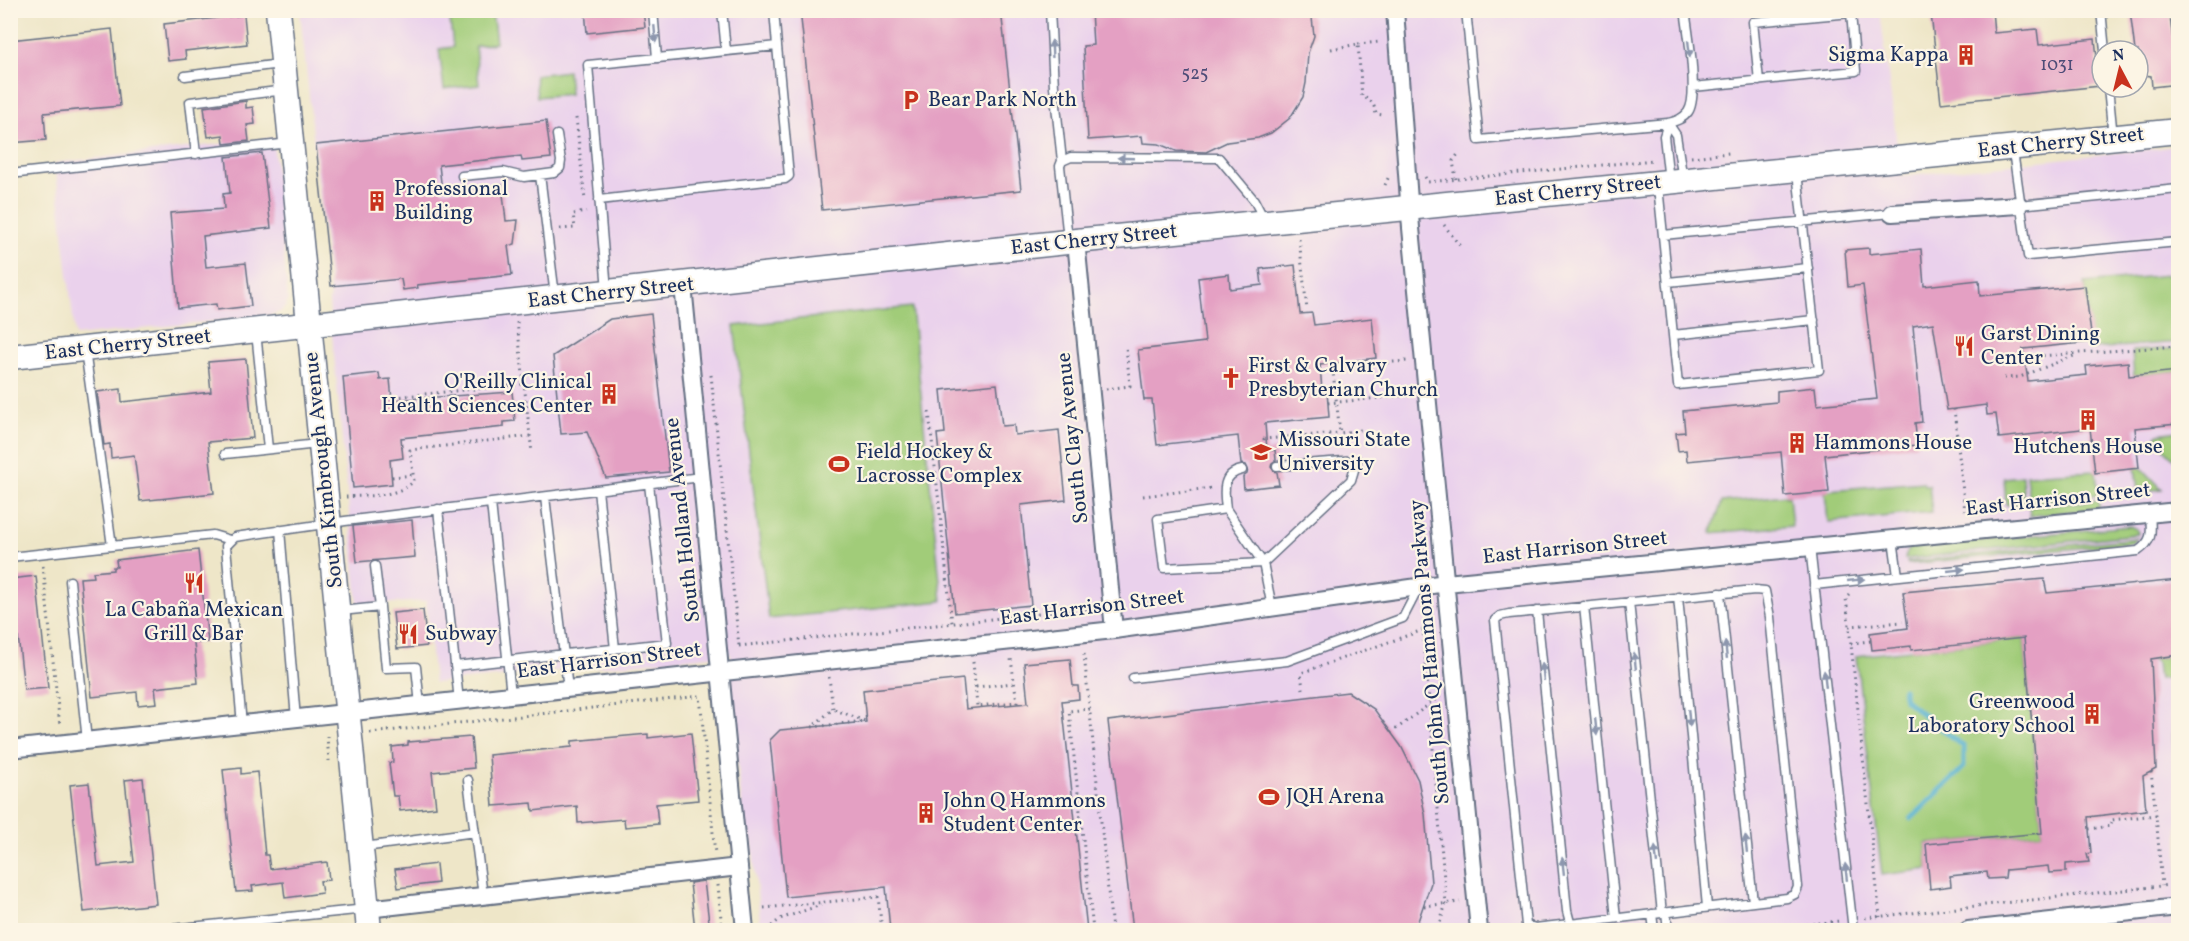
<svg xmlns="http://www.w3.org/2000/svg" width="2189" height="941" font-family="Vollkorn,serif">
<rect width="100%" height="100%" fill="#fcf5e5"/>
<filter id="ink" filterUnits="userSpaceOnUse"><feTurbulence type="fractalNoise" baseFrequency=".0167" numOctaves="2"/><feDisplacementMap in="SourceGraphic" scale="12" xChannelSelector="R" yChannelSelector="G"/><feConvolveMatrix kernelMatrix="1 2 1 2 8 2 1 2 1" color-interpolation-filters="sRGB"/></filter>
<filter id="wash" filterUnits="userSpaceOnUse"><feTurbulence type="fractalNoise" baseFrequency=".008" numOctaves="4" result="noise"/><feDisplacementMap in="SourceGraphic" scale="24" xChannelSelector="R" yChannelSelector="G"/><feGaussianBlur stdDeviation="1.35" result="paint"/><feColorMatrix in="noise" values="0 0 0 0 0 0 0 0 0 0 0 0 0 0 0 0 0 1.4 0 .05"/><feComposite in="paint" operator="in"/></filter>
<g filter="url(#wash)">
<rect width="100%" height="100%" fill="#eee6c8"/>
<path fill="#ead1ec" d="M300,11h1580l21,165 277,-30v784h-1417l-9,-88 -8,-18 -14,-132 1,-38 -297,29 -8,-82 -68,4 -29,-302 1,-12z
M273,138l15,163 -3,6 -5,5 -9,3 -196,21 -20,-173z"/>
<path fill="#a1cc79" stroke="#5e7e6c" stroke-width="1.5" d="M449,11h43l4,32 -21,3 4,39 -35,4 -5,-40 14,-2z
M568,71l2,23 -33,3 -2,-22z
M2178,274v68l-86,7 -7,-66z
M912,307l30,294 -173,18 -35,-293z
M2178,348v23l-44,5 -2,-25z
M2178,431v32l-24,-24 4,-5z
M2137,466l6,3 19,20 -24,3 -3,-25z
M2096,471l2,24 -69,7 -3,-27z
M2022,476l2,27 -18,2 -2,-27z
M1923,482l1,3h5l3,27 -104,10 -3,-29 4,-3z
M1785,495v2l4,-1 3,30 -81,7 11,-31z
M2099,500v7l-2,2 -67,7 -1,-9z
M2130,526l7,3 1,5 -233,25 3,-10 4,-2z
M2137,538l-5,5 -224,21 -1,-2z
M2024,638l18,195 -116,11 2,25 -46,6 -26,-219z
M2178,655v22l-19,2 -2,-16 -6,-4z
M2178,707v78c-1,-18 -11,-65 0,-78z"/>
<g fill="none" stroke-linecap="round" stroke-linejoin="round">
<path stroke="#51b0d0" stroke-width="5" d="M1903,689l2,11 59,47v20l-53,52"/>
</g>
<g id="blocks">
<path fill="#e4a0c3" d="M585,10h58l2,17 -58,6z
M800,10h201l20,180 -199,20z
M1091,10h215l6,8 2,18 -6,17 -2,30 -3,14 -13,21 -19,15 -13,5 -31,4 -21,10 -30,-1 -17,-7 -16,-1 -1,-7 -54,4 -5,-94 10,-1z
M1967,10h25l2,23 43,-4 2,16 56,-6 5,47 -159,17 -10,-89z
M2130,10h39l4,30 5,-1v45l-26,3 -1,-11 -13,-2v-23h-3z
M244,15l3,29 -62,7 1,8 -18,2 -4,-37z
M112,29l8,77 -76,7 2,27 -36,3v-103z
M246,101v7l7,-1 2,17 -8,1 2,16 -25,3 -1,-9 -15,2 -4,-30z
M546,121l5,37 -29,3 -1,-5 -82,9 3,26 60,-6 4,36 12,-1 -3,24 -7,2 4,29 -95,10 1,3 -15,2 -2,-11 -70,7 -15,-141z
M262,153l9,75 -68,8 3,31 40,-4 5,43 -34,4 -1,-6 -38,4 -8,-95 54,-4 -1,-15 7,-1 -4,-36z
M1869,248v6l52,-5 3,37 55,-6 1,16 105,-10 7,56 -69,7 5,32 59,-6 -1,-9 42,-4 1,14 49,-5v53l-43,4 4,40 -44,5 -5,-45 -91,10 -3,-24 -9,1 -1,-10 -39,5 -14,-87 -20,3 9,96 -7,1 2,22 -92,10 4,37 -44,4 -4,-44 -94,9 -1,-11 -8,1 -2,-18 9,-1 -2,-21 94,-9v-11l38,-4 2,18 60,-6 -14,-114 -15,2 -3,-37z
M1295,265l5,49 12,-1 2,12 58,-7 4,40 -56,7 2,26h5l2,26 -64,6 2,28 8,-1 1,10 -4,3 -1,4 3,4 3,1 2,13 -35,4 -1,-12 4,-3 1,-5 -2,-4 -5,-1 -3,-28 -81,9 -5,-45h-8l-6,-50 67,-8 -7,-64 31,-4 1,15 32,-4 -2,-16z
M651,314l18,158 -63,6 -19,-46 -26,2 -8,-78 57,-37z
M246,359l7,79 -45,4 6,51 -74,8 -6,-46 -23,3 -1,-14 -6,1 -7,-53 24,-3 1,13 89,-10 -3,-30z
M379,373l1,7 10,-1 2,21 120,-8 3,29 -11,1v5l-103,11 2,20 -13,2 2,24 -39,4 -10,-111z
M997,384l5,42 12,-1 1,10 44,-5 7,70 -45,5 10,100 -76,8 -18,-179 8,-1 -4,-43z
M412,520l3,37 -58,5 -4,-36z
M198,550l10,92 -14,1 4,40 -43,5 2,15 -19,2 -1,-13 -45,5 -12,-119 14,-1 -1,-5 20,-2v-3h4l-1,-7z
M36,576l12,112 -24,2 -8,-73 -6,1v-39z
M2044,579l3,14 131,-13v75l-27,4 5,110 -13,7 3,34 -58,7 3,36 -4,1 2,8 -23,2v8l-17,1 -1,-7 -42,4 -1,8 -17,1 -1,-7 -37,4 1,10 -21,3 -4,-45 116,-11 -18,-195 -113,12v-4l-39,4 -2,-17 38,-5 -5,-36z
M423,610l4,36 -30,3 -4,-36z
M1070,659l3,27h5l1,13 -17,2 25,229h-197l-4,-43 -100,10 -16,-157 10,-10 86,-8 -3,-32 100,-11 3,30 62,-6 -4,-40z
M1348,692l26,17 27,37 17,34 7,34 6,69 -16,47h-282l-25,-209z
M691,733l7,67 -42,4 2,20 -33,3 -1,-8 -46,4 -1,-17 -44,5 -1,-8 -39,3 -4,-51 83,-8v-6l76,-7v4z
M471,737l3,31 -42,4 4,35 -36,4 -2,-15h-5l-4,-33 4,-1 -1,-15 16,-2v-3z
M241,768v6l16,-2 8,83h3l2,14 57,-7 2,18 -9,1 2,12 -37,5 -2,-16 -31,4 1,5 -17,1 -13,-122z
M143,778l13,126 -72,8 -14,-127 19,-2 9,83 36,-4 -9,-82z
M436,864l2,19 -40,5 -3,-19z
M704,881l6,49h-15l-5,-47z"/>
</g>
</g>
<g filter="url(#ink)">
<use href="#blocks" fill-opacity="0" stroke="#656f83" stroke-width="1.5"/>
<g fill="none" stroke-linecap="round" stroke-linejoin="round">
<g stroke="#656f83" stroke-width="11">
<path id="lane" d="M653,10l4,48
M722,10l4,41
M1050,10l4,77 8,74
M1466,10l13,130 189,-17c8,-2 15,-4 20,-11 11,-15 0,-81 -3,-102
M2101,10l4,41
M185,76l95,-12
M1693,87l163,-16 -5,-58 -98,9 6,59
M2108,87l5,50
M2013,151l15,105 150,-14
M196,154l-6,-52 95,-12
M10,174l280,-31
M540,175l15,121
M462,176l41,-4 21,5 30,-4 6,-5 1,-7 -4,-26
M1669,181l-5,-45 4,-13 8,12 7,45
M1658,186l20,199 141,-15 -22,-198
M599,200l186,-21 4,-3 -12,-130
M2019,205l159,-16
M1663,235l229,-22
M1068,239l-8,-73 2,-5 9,-4 148,1 35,42 10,19
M1668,282l140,-14
M607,290l-19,-225 189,-19 -3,-36
M256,332l12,117
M1673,335l141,-15
M85,350l27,196
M225,454l93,-10
M598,490l17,159
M545,497l23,192
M491,503l20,192
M438,509l21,192
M1226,509c-2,-17 -5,-35 16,-39
M280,530l16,189
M1893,539l5,37
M1810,547l43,383
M10,557l203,-22 17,5
M375,566l5,41
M70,581l17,160
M1814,585l324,-34c16,-11 13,-20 12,-37
M1755,590l10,1 5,26 28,270 -3,7 -8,4 -217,26 -35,4 -9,-3 -31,-305 5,-4 9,-2z
M1720,593l33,309
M1678,597l29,310
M1629,602l33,311
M1584,606l32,312
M1272,607l-9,-44 -37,-54 -68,10 6,49 99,-5 88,-83 6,-20 -80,6
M341,611l39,-4 6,61 30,-1 4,38
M1537,611l30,300 5,19
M455,666l212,-23 -18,-159
M1133,678l154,-17 116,-43 16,-31
M242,725l-16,-179 9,-9 110,-16 356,-44
M468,780l15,116
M364,847l111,-15
M1666,912l2,18
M1652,914l2,16
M162,930l204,-21"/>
</g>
<g stroke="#656f83" stroke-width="20">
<path id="street" d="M1395,10l16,218 68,702
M1892,213l127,-8
M1076,241l38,389
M683,285l62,645
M10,749l1104,-119 332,-47 732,-72
M367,909l372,-42
M1968,930l210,-23"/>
</g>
<g stroke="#656f83" stroke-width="27">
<path id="secondary" d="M278,10l91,920
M10,357l1066,-116 1102,-110"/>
</g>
<path stroke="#656f83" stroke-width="3" stroke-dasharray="1.5 4.5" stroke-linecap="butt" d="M1358,44l22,-2
M1331,49l27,-5 4,53c10,3 12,7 14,17l8,1
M576,118l9,82
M1691,157l38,-4
M1425,177l3,5 226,-22
M1456,179l-3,-18 6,-8
M1385,185l4,-9
M1444,225l16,21
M560,229l15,-1 -2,-14 13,-2
M1299,239l8,71
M517,322l15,131
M2025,357l153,-11
M1332,363l8,70 21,-3
M1369,364l38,-3
M711,375l28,271
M2004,378l16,-1 56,-22
M1106,389l24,-3 -4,-39
M395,397l129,-13
M1328,403l82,-8
M1954,409l11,102
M929,412l23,211
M1265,452l-1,-13 76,-6
M392,477l22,-2
M1143,496l69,-8
M346,497c23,-2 50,1 68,-16l-4,-31 120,-14
M43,566l17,161
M1849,595l-3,3 1,9 33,310
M1849,626l54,-4
M1851,643l20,-2
M739,646l356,-38
M1084,654l28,276
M973,662l4,44 40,-4 -6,-43
M829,677l4,32 -21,18 53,-6 -32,-12
M976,687l38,-4
M1303,689l-2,-16 122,-43 23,273 -8,27
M1090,709l-21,2 24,219
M370,733l330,-37 15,158
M1391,733l49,-37
M327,736l2,25
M2151,772l5,43
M2089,829l22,-3v-6l45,-5 6,71
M718,885l4,45
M1424,906l36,-4
M764,908l114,-11 4,33
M1865,918l305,-33
M767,930l13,-11 41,-14
M1753,930l87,-9"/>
<use href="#lane" stroke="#fff" stroke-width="8"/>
<use href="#street" stroke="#fff" stroke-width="16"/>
<use href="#secondary" stroke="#fff" stroke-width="24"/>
</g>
<defs><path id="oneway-solid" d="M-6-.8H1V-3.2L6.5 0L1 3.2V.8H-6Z" transform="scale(1.5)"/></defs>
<g fill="#8d97ae">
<use href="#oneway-solid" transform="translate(655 34) rotate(85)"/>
<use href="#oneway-solid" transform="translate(1052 49) rotate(-93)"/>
<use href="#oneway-solid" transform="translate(1689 49) rotate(84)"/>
<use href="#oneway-solid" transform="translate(1126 158) rotate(-178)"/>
<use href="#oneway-solid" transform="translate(1956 570) rotate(-6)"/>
<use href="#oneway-solid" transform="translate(1856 580) rotate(-6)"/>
<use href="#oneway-solid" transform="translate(1726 650) rotate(-96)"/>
<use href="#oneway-solid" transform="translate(1635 661) rotate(-96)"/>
<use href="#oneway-solid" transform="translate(1543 672) rotate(-96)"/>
<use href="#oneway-solid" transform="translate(1825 679) rotate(-96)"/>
<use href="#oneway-solid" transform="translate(1689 718) rotate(85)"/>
<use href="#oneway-solid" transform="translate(1596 727) rotate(84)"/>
<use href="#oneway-solid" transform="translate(1746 844) rotate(-96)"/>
<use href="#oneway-solid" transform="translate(1656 855) rotate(-96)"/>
<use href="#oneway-solid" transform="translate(1563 866) rotate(-96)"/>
<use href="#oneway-solid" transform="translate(1846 872) rotate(-96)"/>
</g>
</g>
<defs>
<g id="building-bare" transform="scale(1.62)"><path d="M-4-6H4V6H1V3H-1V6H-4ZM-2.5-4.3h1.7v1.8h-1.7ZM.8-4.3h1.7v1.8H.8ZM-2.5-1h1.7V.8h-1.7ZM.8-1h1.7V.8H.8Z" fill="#c8321e" stroke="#fcf5e5" stroke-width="2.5" paint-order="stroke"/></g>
<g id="parking-bare" transform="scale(1.62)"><path d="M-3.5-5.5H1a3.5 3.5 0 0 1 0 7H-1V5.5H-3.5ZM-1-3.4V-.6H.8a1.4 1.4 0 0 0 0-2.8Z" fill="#c8321e" stroke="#fcf5e5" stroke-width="2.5" paint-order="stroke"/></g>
<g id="restaurant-bare" transform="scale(1.62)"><path d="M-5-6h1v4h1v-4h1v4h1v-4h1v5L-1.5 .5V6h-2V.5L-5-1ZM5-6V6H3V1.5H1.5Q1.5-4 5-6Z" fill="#c8321e" stroke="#fcf5e5" stroke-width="2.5" paint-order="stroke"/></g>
<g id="church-bare" transform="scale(1.62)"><path d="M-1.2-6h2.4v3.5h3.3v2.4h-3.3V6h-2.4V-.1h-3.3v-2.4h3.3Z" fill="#c8321e" stroke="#fcf5e5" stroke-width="2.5" paint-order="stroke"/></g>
<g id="university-bare" transform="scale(1.62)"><path d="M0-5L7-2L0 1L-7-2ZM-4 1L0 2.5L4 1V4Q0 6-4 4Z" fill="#c8321e" stroke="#fcf5e5" stroke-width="2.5" paint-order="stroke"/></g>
<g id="stadium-bare" transform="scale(1.62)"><path d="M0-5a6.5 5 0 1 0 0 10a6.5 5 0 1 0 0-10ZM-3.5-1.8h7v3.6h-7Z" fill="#c8321e" stroke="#fcf5e5" stroke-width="2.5" paint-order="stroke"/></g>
</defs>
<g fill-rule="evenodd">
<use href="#building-bare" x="1966" y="55"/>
<use href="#parking-bare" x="911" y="100"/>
<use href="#building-bare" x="377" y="201"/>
<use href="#restaurant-bare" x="1964" y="346"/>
<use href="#church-bare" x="1231" y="378"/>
<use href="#building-bare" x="609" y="394"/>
<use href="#building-bare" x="2088" y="420"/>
<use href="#building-bare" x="1797" y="443"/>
<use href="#university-bare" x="1261" y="452"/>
<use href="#stadium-bare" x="839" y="464"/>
<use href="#restaurant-bare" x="194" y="583"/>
<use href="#restaurant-bare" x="408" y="634"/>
<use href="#building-bare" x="2092" y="714"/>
<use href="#stadium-bare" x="1269" y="797"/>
<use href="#building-bare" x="926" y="813"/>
</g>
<g text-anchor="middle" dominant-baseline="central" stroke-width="4.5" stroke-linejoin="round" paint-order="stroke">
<g font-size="18" fill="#4d4b77">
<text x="2057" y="65">1031</text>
<text x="1195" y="74">525</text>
</g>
<g font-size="21" fill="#1b2f5e" stroke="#fcf5e5" text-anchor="start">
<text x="1949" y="55" text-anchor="end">Sigma Kappa</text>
<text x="928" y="100">Bear Park North</text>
<text x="394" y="189">Professional<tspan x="394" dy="24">Building</tspan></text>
<text x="1981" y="334">Garst Dining<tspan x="1981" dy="24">Center</tspan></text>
<text x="1248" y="366">First &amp; Calvary<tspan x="1248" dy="24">Presbyterian Church</tspan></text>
<text x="592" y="382" text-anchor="end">O'Reilly Clinical<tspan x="592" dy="24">Health Sciences Center</tspan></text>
<text x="1278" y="440">Missouri State<tspan x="1278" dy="24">University</tspan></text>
<text x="1814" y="443">Hammons House</text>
<text x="2088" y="447" text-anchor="middle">Hutchens House</text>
<text x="856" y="452">Field Hockey &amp;<tspan x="856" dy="24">Lacrosse Complex</tspan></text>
<text x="194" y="610" text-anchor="middle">La Cabaña Mexican<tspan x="194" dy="24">Grill &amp; Bar</tspan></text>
<text x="425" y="634">Subway</text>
<text x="2075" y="702" text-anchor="end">Greenwood<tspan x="2075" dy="24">Laboratory School</tspan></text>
<text x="1286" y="797">JQH Arena</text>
<text x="943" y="801">John Q Hammons<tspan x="943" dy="24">Student Center</tspan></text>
</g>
<g font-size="21" fill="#1b2f5e" stroke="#fcf5e5">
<text transform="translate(2061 143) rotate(-6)">East Cherry Street</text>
<text transform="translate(1578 191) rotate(-6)">East Cherry Street</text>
<text transform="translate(1094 240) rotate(-6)">East Cherry Street</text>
<text transform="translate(611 293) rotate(-6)">East Cherry Street</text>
<text transform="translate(128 345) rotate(-6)">East Cherry Street</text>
<text transform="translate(1073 438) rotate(-96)">South Clay Avenue</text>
<text transform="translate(324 470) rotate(-96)">South Kimbrough Avenue</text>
<text transform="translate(2058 500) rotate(-6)">East Harrison Street</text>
<text transform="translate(683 520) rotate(-96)">South Holland Avenue</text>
<text transform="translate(1575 548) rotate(-6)">East Harrison Street</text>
<text transform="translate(1092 608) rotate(-7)">East Harrison Street</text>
<text transform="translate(1430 652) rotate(-95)">South John Q Hammons Parkway</text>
<text transform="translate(609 661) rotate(-7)">East Harrison Street</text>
</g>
</g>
<rect width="2189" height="941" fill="none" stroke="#fcf5e5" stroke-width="36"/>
<g transform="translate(2120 69) rotate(353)"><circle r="28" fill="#fcf5e5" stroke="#a2a6af" stroke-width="1.5"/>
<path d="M0-4.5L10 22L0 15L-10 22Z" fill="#c8321e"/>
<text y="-9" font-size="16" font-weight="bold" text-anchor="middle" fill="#1b2f5e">N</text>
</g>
</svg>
